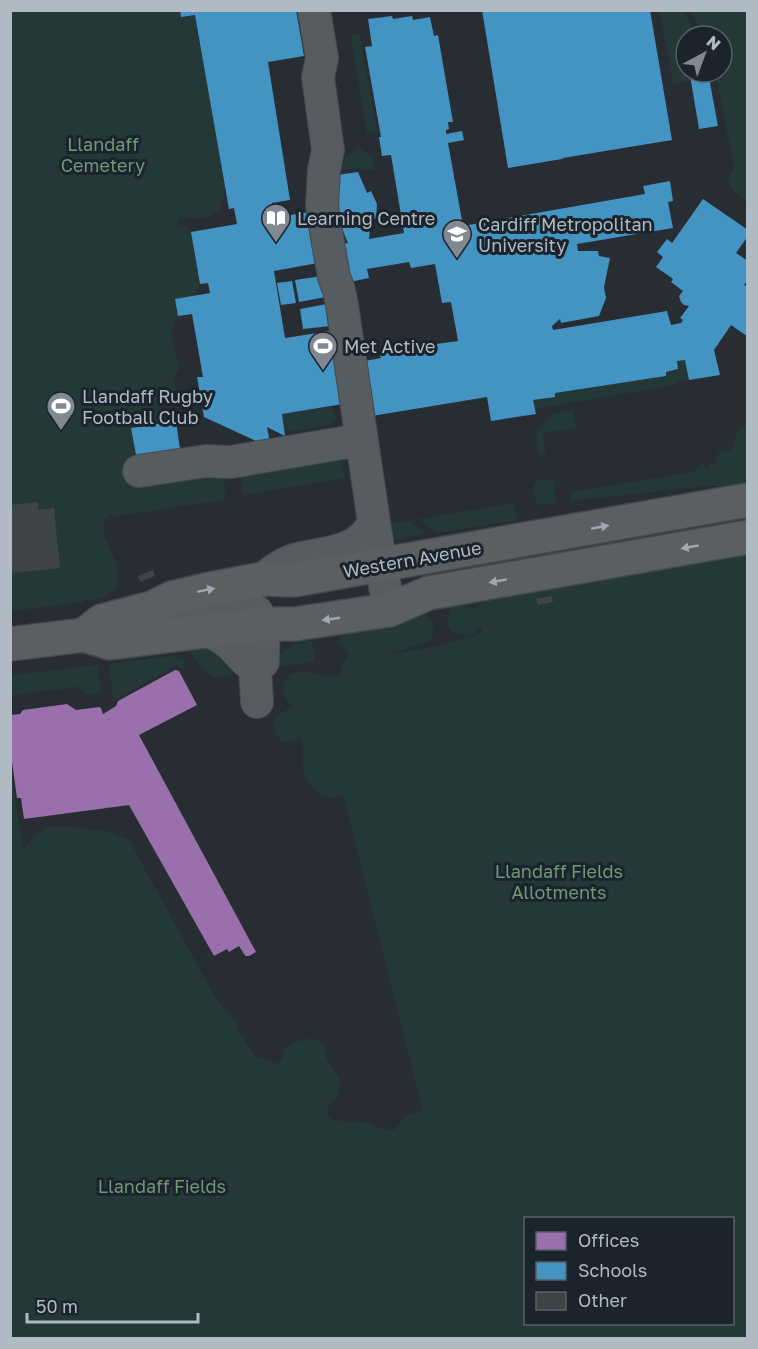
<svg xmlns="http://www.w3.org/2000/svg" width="758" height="1349" font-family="'Golos Text',sans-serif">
<rect width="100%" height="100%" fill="#272d32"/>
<path fill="#253838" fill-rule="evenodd" d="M180,10l2,7 13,-2 30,170 -2,15 -4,11c-6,4 -18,9 -24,8 -7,-1 -9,-2 -16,0l-2,9 8,-3 6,7 9,54 -4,5 -1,5 -20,3 3,17 -4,8 -3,10 8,36c-5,5 -7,11 -3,19l-10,15 -6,2 1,4 -5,14 -25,4 4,24 -7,6 -2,10 97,6 3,22 -3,4 -111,17 -1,-3h-1l-6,6v16l13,29v23c-10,8 -20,14 -33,11v3l-73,9 -1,-600z
M660,11h23l14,25h-11v36h22l-18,3 1,5 -18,4z
M691,11h56v190l-16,-12 -3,-9 6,-14 -19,-94h7v-36h-18z
M360,34l17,97 -10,2 -16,-98z
M357,148l6,2 9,7 2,12 -9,2 -5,-3 -22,2 9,-14z
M685,360l4,20 -11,2 -4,3 -139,24 -2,-9 22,-3v-4l111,-17v-4l12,-3 -1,-8z
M331,407l6,12 -7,6 -45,7 -3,-18z
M573,410l3,18 -33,5 3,21h-7l-4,-19 17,-21z
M747,425v65l-22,2 -9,-7 -145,16 -1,-9 123,-20 8,-9 7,5 2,-5 5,1 5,-14 7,2 6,-5 5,-17z
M339,456l2,5 4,17 -102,17 -3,-22z
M553,479l4,24 -20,2 -4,-17 3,-7z
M514,503l3,17 -80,13 -19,-14z
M409,521l17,13 -35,6 -3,-16z
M747,544v794h-736l-1,-573 13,85 15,-17 10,-6h23l36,4 22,9 86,157 23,28 -2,3 20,29 22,7 4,-5 2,-11c11,-6 30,-16 39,-2 3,4 1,9 4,14 2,4 6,7 8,11 11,17 3,24 -8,38l1,7 5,4 35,3 13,6 13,1 13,-15 16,-5 -80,-315c-5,1 -10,3 -14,2 -12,-1 -24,-16 -26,-27 -2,-14 3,-18 -3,-34l-7,5h-12c-14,-20 -7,-24 11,-34 -10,-13 -12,-18 -3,-32l8,-3h14l16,5 12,-2 3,-9 7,-12 -11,-13 6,-8 74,-22 9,4 7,10 -3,15 -37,13 1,1 43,-8 45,-13 -3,-7 -5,7c-21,7 -33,-3 -24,-25l8,-3 8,-1 5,5 9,-4 5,-6zM526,1218h206v106h-206z
M312,641l3,20 -41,7c4,-19 20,-25 38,-27z
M210,642l29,31c-7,1 -17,5 -24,4 -10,-2 -15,-14 -21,-20 -3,-4 -7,-7 -12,-9z
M172,656l11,4 4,4 -4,5 -8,-3 -61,35 -6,-37z
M98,665l3,25 -3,4 -11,1 -8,-8 -68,8v-20z"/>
<path fill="#9970ab" d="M175,670l4,1 18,34 -58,30 117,217 -7,4h-3l-2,-2 -5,-8 -10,6 -2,-3 -13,7 -85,-151 -105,14 -3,-21h-4l-7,-51 1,-32 9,-1 3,-4 44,-6 9,6 23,-3 2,1 2,6 13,-8 2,-5z"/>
<path fill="#4393c3" d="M180,10h116l8,46 -36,6 22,138 -18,3 1,7 5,7 31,-5 9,51 -44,8 11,67 45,-7 13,73 -61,10 3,22 -18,-9 4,21 -67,-31 -7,-40h6l-11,-63 -14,2 -3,-17 35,-6 -2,-10 -8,1 -9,-52 46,-8 -3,-16 -5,1 -34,-194 -14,2z
M482,10h168l22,130 -109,18 -1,1 -54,9z
M392,16l1,3 19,-3 1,4 17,-3 4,19 4,-1 15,87h-5l1,7 -3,1v4l16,-3 2,9 -16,3 15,83 182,-32 -2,-8 27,-5 3,20 -5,1 5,26 -96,16 1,7h20l1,5 11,2 -6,29 2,11 -7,18 -38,7 -1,-4 -8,7 1,4 114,-19 4,14 10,-2 2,-3 -3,-2 9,-12 -5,-1 -3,-3 -2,-6 4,-5 -12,-9 2,-3 -17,-12 7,-10 -6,-5 10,-13 5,4 31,-44 45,31v6l-12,17 12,8v19l-4,5 4,2v50l-17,-12 -17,25 6,25 -31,5 -4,-20 -8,1 1,8 -12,3v4l-111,17v4l-22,3 3,14 -45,7 -4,-24 -115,19 -7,-55 16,-3 -2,-6 79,-11 -7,-39 -9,1 -7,-39 -24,4 -2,-6 -42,7 2,9 -19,4 -8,-38 6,-1 -13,-31 2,-37 21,-3 9,21 4,-2 6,13 -1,15 -5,-1 -2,21 35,-6 -13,-78 -9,1 -3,-19h2l-16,-90 7,-1 -4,-27z
M708,72l10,54 -19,3 -9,-54z
M322,276l4,21 -27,5 -4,-22z
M292,281l4,22 -15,2 -4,-22z
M327,304l3,22 -27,3 -3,-20z
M176,421l4,28 -44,6 -5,-27z"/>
<path fill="#3f4449" d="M38,502v8l16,-2 6,60 -50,5v-68z
M153,570l2,6 -15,6 -2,-6z
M552,596l1,6 -15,3 -2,-6z"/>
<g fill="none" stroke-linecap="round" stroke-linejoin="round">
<g stroke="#44494d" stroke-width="34">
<path id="minor" d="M314,10l8,48 -4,19 10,73 -4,20 -2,34 1,10 11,63 5,13 3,15 34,231 13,74
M139,471l67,-10 25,1 117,-20h14
M263,579c8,-6 18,-15 28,-18 30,-10 67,-5 83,-39
M152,608l29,10 71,-9c4,2 5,2 7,7 6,10 4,34 4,46l-8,6
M207,631c6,2 13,5 18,9 11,8 18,20 30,28
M255,668l2,34"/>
</g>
<g stroke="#44494e" stroke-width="36">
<path id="highway" d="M84,635l18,-14 50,-13 20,-10 33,-8 58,-11 31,1 454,-80
M10,644l74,-9 26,8 151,-19h34l94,-14 40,-17 319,-56"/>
</g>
<use href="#minor" stroke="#575c61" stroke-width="32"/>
<use href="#highway" stroke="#5b5f61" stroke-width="33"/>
</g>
<defs><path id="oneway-solid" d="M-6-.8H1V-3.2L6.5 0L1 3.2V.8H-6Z" transform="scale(1.5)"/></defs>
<g fill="#9fa8b0">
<use href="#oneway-solid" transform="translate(600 527) rotate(-10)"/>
<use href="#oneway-solid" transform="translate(690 547) rotate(170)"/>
<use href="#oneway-solid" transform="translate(498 581) rotate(170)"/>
<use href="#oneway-solid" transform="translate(206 590) rotate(-12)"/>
<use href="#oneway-solid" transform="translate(331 619) rotate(172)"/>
</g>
<defs>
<g id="library-pin" transform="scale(1.5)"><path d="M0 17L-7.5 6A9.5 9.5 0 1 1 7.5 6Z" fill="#808991" stroke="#1b242d"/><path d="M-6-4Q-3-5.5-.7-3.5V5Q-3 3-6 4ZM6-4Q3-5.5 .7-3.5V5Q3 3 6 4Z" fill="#fff"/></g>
<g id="university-pin" transform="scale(1.5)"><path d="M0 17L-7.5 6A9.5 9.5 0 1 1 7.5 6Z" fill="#808991" stroke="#1b242d"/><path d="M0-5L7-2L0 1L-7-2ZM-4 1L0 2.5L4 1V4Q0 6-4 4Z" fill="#fff"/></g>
<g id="stadium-pin" transform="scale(1.5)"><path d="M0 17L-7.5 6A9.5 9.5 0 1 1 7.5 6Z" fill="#808991" stroke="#1b242d"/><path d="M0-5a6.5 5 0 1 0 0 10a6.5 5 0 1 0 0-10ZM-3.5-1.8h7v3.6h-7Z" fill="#fff"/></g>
</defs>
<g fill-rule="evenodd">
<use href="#library-pin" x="276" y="218"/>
<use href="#university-pin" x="457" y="234"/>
<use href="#stadium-pin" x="323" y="346"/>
<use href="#stadium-pin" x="61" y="406"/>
</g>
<g text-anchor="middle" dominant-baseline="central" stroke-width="6" stroke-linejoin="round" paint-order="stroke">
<g font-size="18" fill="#709876" stroke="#1b242d">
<text x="103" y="144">Llandaff<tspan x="103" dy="21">Cemetery</tspan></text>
<text x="559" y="871">Llandaff Fields<tspan x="559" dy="21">Allotments</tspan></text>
<text x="162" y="1186">Llandaff Fields</text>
</g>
<g font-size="18" fill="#b0bac4" stroke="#1b242d" text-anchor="start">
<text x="297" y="218">Learning Centre</text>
<text x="478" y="224">Cardiff Metropolitan<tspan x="478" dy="21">University</tspan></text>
<text x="344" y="346">Met Active</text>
<text x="82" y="396">Llandaff Rugby<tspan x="82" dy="21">Football Club</tspan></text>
</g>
<g font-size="18" fill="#b0bac4" stroke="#1b242d">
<text transform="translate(412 559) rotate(-10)">Western Avenue</text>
</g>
</g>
<rect width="758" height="1349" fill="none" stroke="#b0bac4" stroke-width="24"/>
<rect x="524" y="1217" width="210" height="108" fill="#1b242d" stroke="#576069" stroke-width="1.5"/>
<rect x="536" y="1232" width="30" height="18" fill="#9970ab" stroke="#576069" stroke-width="1.5"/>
<text x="578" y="1247" font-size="18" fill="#b0bac4">Offices</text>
<rect x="536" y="1262" width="30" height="18" fill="#4393c3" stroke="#576069" stroke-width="1.5"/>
<text x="578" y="1277" font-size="18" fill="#b0bac4">Schools</text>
<rect x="536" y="1292" width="30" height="18" fill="#3f4449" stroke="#576069" stroke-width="1.5"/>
<text x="578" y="1307" font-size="18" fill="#b0bac4">Other</text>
<g transform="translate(704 54) rotate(41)"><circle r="28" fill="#1b242d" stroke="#576069" stroke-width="1.5"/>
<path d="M0-4.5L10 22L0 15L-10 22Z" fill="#808991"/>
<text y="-9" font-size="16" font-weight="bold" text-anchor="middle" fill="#b0bac4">N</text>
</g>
<path d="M27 1313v9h171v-9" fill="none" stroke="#b0bac4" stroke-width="3"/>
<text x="36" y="1313" font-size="18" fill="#b0bac4" stroke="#1b242d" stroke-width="4.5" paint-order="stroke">50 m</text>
</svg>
